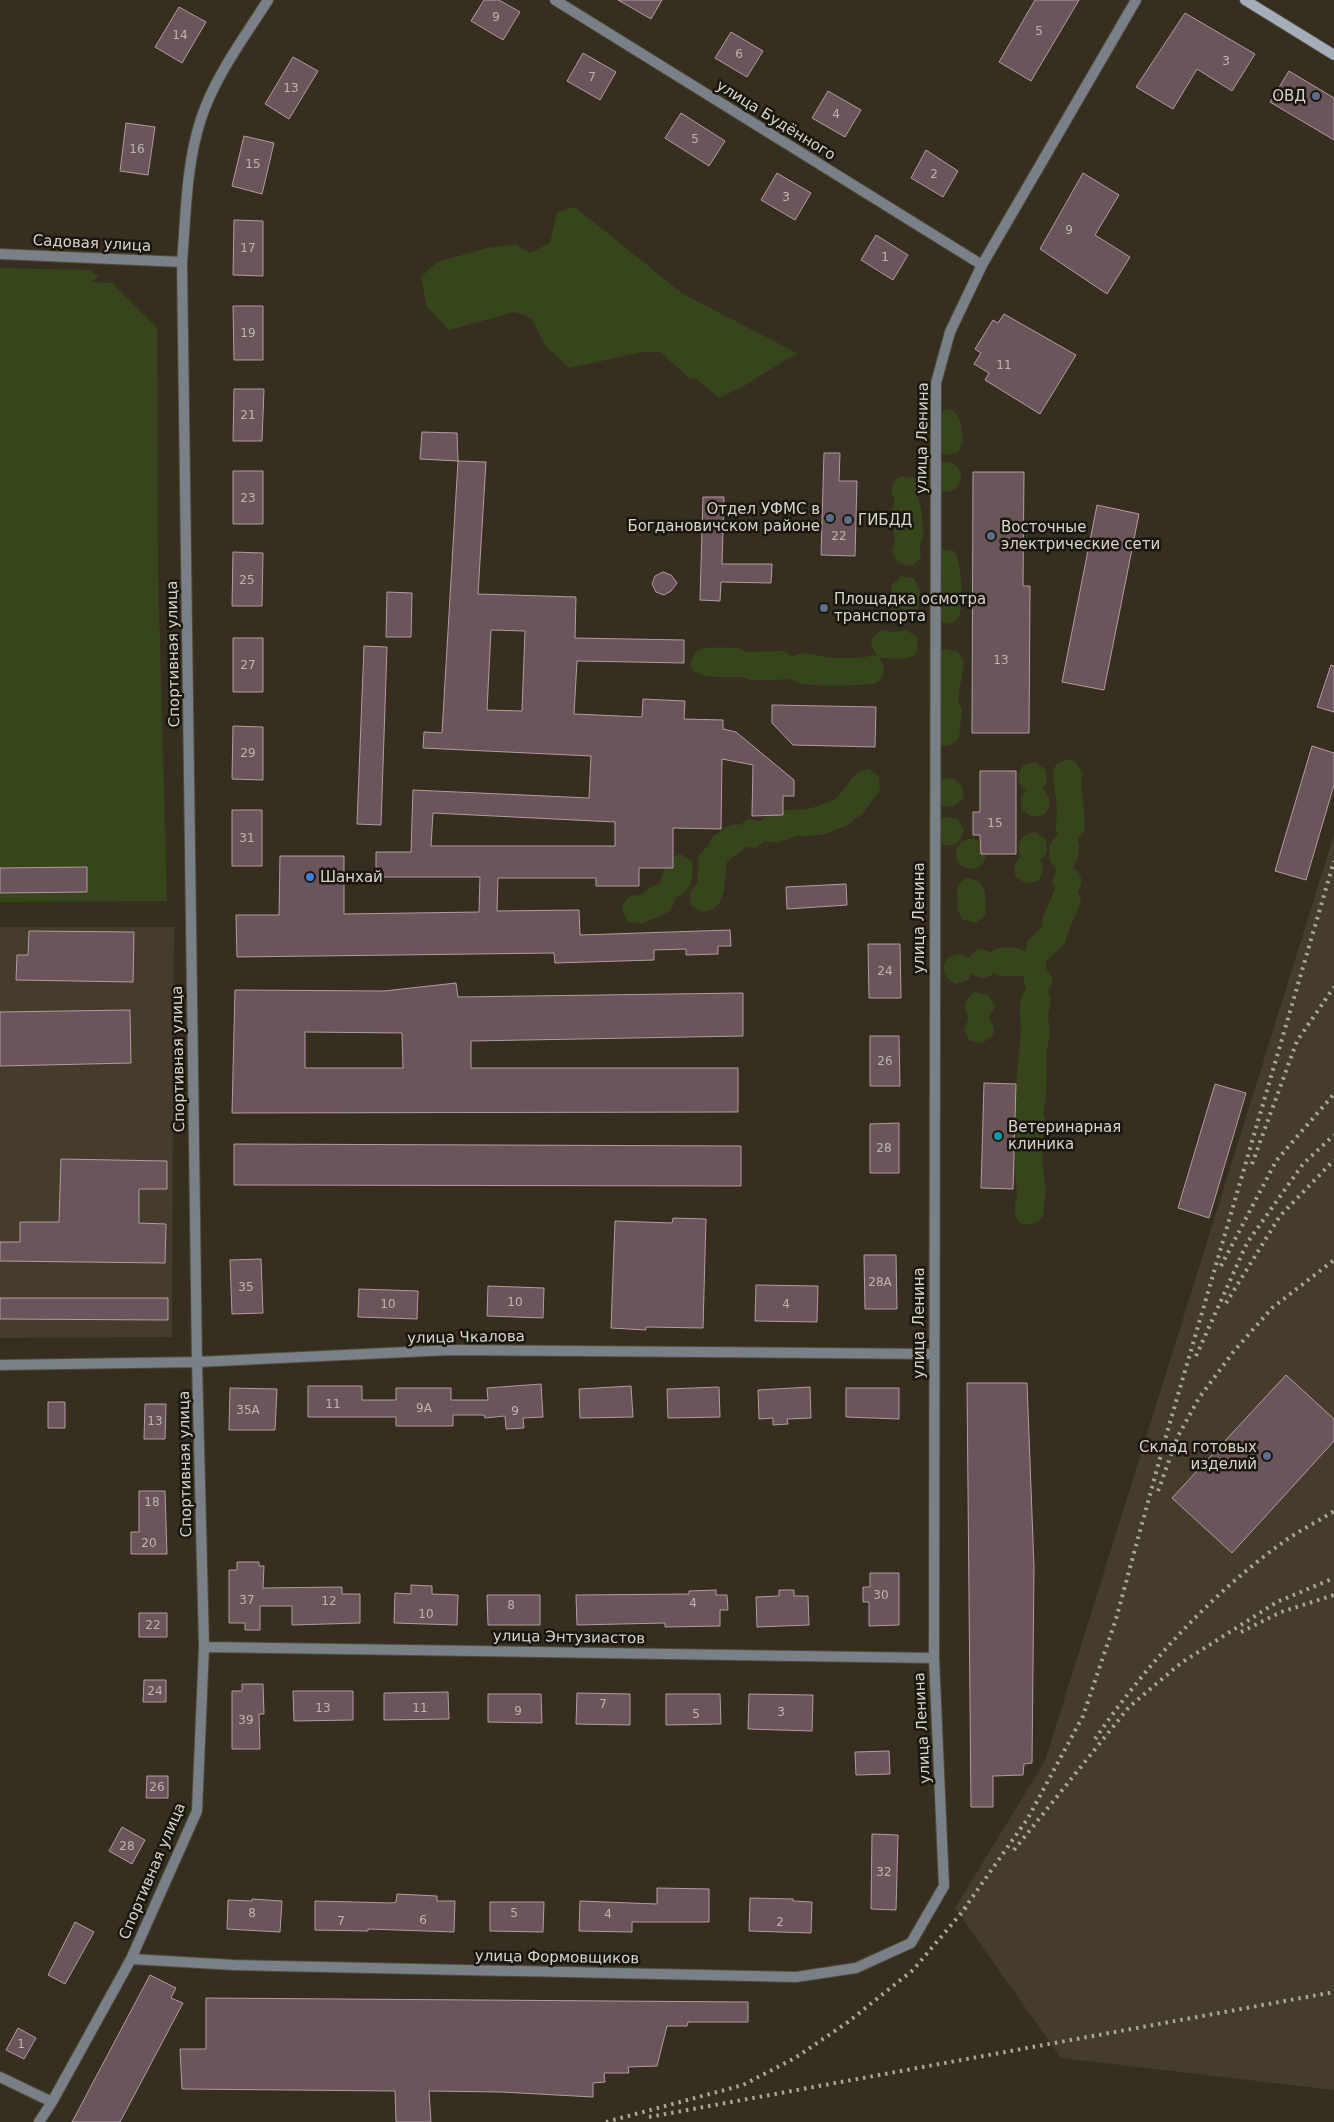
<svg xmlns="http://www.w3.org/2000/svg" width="1334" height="2122" font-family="'DejaVu Sans',sans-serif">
<rect width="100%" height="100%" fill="#362f1f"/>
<path fill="#453c2c" d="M1334,835v1255l-273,-32 -106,-150 90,-147z
M0,927h174l-2,410 -172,1z"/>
<path fill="#37451c" d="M575,207l108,87 114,59 -53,33 -25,12 -23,-19 -7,-1 -29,-26h-17l-74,16 -23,-22 -15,-28 -16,-6 -66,18 -22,-23 -6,-30 16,-15 50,-14 29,-4 14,9 20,-10 7,-31z
M0,268l90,2 9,7 -8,5 21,1 45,45 1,241 9,332 -167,1z
M949,409c15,7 11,19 14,31l-5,12 -12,3 -7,-2 -3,-40z
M931 477a15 15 0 1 1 30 0a15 15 0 1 1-30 0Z
M902,476l13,2 6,12 -3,9c4,6 6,32 5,39 -1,3 -3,5 -3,8 0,4 2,7 0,12 -2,4 -6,6 -10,8l-12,-3 -6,-11 3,-10 -3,-33 3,-9c-7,-10 -3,-19 7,-24z
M941,549l13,2c8,9 10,55 5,65 -2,4 -5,6 -9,8l-13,-3 -6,-57 1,-6z
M901,576l13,2 6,12 -2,19 -9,9 -13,-2 -7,-12 3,-19z
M882,630l13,2 11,-2 11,7v14l-4,5c-6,3 -28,4 -34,1 7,11 7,20 -5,27 -18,1 -71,5 -85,-5 -3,1 -33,1 -38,1 -4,-1 -8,-3 -11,-3 -13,0 -67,5 -43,-26 9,-5 30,-3 42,-3l7,4 38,-1 8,5 10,-3 30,5h29l12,-3 4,2 -6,-12 1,-7z
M945,649l13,3 6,11 -6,37 4,10 -3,28c-9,12 -24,10 -29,-6l10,-80z
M1070,759l6,3 7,12 -2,7 4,44 -1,7 -7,7c4,9 2,20 -4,28 9,7 11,15 5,24l3,8c-3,15 -13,29 -16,45l-19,17v7l7,11 -5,12 3,8 -3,18 2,16 -3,17 -1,47 -3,16 2,6 -4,11 3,8 -2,26 4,24 -3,28c-8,11 -27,13 -28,-4 -1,-7 2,-13 2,-19 -1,-16 -8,-51 1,-64 -7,-14 2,-81 3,-99 0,-7 -1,-13 -1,-20 0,-7 1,-15 6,-22l-3,-12h-23l-6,-3c-7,6 -14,6 -22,1l-4,6 -12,4c-12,-6 -16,-15 -8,-26 8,-4 13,-5 20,0l10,-9 14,3c8,-7 22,-6 32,-1l2,-1 1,-9 15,-14 1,-10 12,-28 -3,-8 5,-12c-11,-8 -11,-26 1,-34 -4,-8 -1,-15 -1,-23 0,-12 -4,-26 -4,-38 0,-5 2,-8 5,-11z
M1035,762l11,8 1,13 -5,6c9,6 10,16 3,25l-12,3 -11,-7 -1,-13 5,-7c-9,-6 -10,-15 -3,-24z
M869,769l10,8 1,13 -17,23 -17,13 -24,9 -26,1 -18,7 -13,-2 -9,7 -10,-1 -19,15c-4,19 3,48 -26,50l-10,-7 -1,-13 7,-8 2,-29 8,-8 5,-10c10,-5 16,-16 28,-12l8,-6 13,2c10,-14 32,-10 46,-12 4,0 18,-6 22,-7 18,-6 19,-32 40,-33z
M945,778c13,0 20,7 18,21l-10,8 -13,-2 -1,-24z
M945,817l13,2 6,12c-3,12 -12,18 -24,12l-1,-23z
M1036,832l10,8 1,13 -7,7c5,7 3,14 -2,21l-12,3 -11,-8v-13l6,-7c-7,-12 1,-23 15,-24z
M956 854a15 15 0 1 1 30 0a15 15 0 1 1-30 0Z
M681,854l11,8c3,12 -2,33 -16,35 -5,22 -21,19 -35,27l-13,-2 -6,-12c2,-11 8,-16 19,-15l10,-8 9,-3 5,-21 4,-5z
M966,878l13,3 6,11 1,22 -10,9 -13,-3 -6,-11c3,-13 -6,-22 9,-31z
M975,992l13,3 7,11 -6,12 5,10 -1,7 -10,8 -13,-2 -6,-11 5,-13c-8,-9 -4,-19 6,-25z"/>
<path fill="#69555a" stroke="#b39ba2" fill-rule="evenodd" d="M484,0h15l21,12 -17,28 -32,-19z
M618,0h44l-11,19z
M1035,0h44l-48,81 -32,-19z
M179,7l27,15 -24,41 -27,-16z
M1185,13l70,41 -23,37 -35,-22 -24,40 -37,-22z
M731,32l32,19 -16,26 -32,-19z
M583,53l33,19 -16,28 -33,-19z
M293,57l25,14 -29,48 -24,-15z
M1289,71l45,27v42l-64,-38z
M828,91l33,19 -16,27 -33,-19z
M681,113l44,28 -16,25 -44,-28z
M126,123l29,4 -7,48 -28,-4z
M244,136l30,7 -12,51 -30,-8z
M926,150l32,21 -15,26 -32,-19z
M777,173l34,20 -16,27 -34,-20z
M1083,173l36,22 -24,40 35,22 -23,37 -67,-45z
M234,220l29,1v55l-30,-1z
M876,235l32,20 -15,25 -32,-20z
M233,306h30v54h-29z
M1004,314l72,41 -36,59 -55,-34 4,-7 -15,-9 7,-11 -6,-4 18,-29 5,3z
M234,389h30l-2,52h-29z
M422,432l35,1 1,28 -38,-2z
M824,453h16l-1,28h18l-2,75 -34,-1z
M458,461l28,1 -8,132 98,3 -1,41 109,2v23l-107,-2 -3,53 68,3 1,-18 42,2 -1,18 39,1v9l13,3 58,48v16h-11v19l-31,1 1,-51 -31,-6 -1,70 -48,-1v40h-34v18h-43v-8h-98l-1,33 82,-1 1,25 150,-5 1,16h-13v8l-32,1v-6l-32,1v10l-99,3 -1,-10 -317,4 -1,-42h43l1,-59h64v58l135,-2 1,-35h-104v-25h35l2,-62 176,8 2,-42 -168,-8 1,-16 18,1zM491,630l34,1 -3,80 -35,-1zM433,813l182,9v24h-184z
M233,471h30v53h-30z
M973,472h51l-1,114h7l-1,147h-57z
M703,497h21l-2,67h50l-1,19 -50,-1 -1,19 -20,-1z
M1097,505l42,9 -35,176 -42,-8z
M233,552l30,1 -1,53h-30z
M663,572l8,3 6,8 -6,8 -7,4 -8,-3 -4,-8 3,-8z
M387,592l25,1 -1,44h-25z
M233,638h30v54h-30z
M364,646l23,1 -6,178 -24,-1z
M1331,665l3,1v46l-17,-5z
M772,705l104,2 -1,40 -82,-2 -21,-22z
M233,726l30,1v53l-31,-1z
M1312,746l22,7v32l-28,95 -31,-9z
M980,771h36v83h-35l-1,-19h-7v-23h7z
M232,810h30v56h-30z
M87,867v25l-87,1v-25z
M846,884l1,21 -60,4 -1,-22z
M29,931l105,1 -1,50 -117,-2 1,-25h11z
M868,944h32l1,54h-32z
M456,983l2,14 285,-4v43l-272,5v27h267v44l-506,1 3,-123 149,1zM305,1032l97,1 1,35h-98z
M130,1010l1,53 -131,3v-54z
M870,1036h29l1,50h-30z
M984,1083l32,1 -3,105 -32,-1z
M1215,1084l31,9 -37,125 -31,-10z
M899,1123v50h-29v-49z
M234,1144l507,2v40l-507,-1z
M61,1159l106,2v28h-28v34l27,1 -1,39 -165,-2v-19h20v-20h39z
M673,1218l33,1 -3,109 -57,-1v3l-35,-2 4,-107 57,2z
M864,1255h32l1,54h-32z
M261,1259l2,54 -31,1 -2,-54z
M756,1285l62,1 -1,36 -62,-1z
M488,1286l56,2 -1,30 -56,-2z
M359,1289l59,2 -1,28 -59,-2z
M0,1298h168v22l-168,-1z
M1286,1375l48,44v22l-102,112 -60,-55z
M967,1383h60l7,184 -2,196 -8,1 -1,11 -30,1v31h-22z
M541,1384l2,33 -20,1 1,10 -18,1 -1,-13 -20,2 -1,-3h-31v11h-57v-9h-88v-31h54v14h34v-12h55v12h37l-1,-12z
M631,1386l2,31 -53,1 -1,-29z
M719,1387l1,30 -52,1 -1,-29z
M810,1387l1,31 -24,1 1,5 -15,1v-7l-14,1 -1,-29z
M230,1388l47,1 -2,41h-46z
M846,1388h53v31l-53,-2z
M48,1402h17v26h-17z
M145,1404h21l-1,35h-21z
M139,1491h26l2,63h-36v-22h8z
M237,1562h22v4h5l-1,22 79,-1v7h18v29l-68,2v-19h-32v24h-15v-7h-16v-53h8z
M870,1573h29v52l-30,1v-24h-6v-15h7z
M411,1585l21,1v8l26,1 -1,30 -63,-2 1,-30 16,1z
M716,1590v5h11l1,15h-8v16l-55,1v-4l-88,2 -1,-30 113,-1v-3z
M779,1590h15v6h14l1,29 -52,2 -1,-30 23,-1z
M487,1595h53v30h-52z
M139,1613h28v24h-28z
M144,1680h22v22h-23z
M242,1684h21l1,30h-5l1,35h-28v-58h10z
M293,1691h60v29l-59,1z
M448,1692l1,27 -65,1v-27z
M577,1693l53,1v31l-54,-1z
M488,1694h53l1,29 -54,-1z
M666,1694h54l1,30 -55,1z
M749,1694l64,1 -1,36 -64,-2z
M889,1751l1,23 -34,1 -1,-23z
M147,1776h21v22h-22z
M122,1827l23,13 -13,24 -23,-13z
M872,1834l26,1 -2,75 -25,-1z
M657,1888l52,1v33h-77v10l-53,-1 1,-30 77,3z
M397,1894l40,2v5h18l-1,31 -86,-3v2l-53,-1v-29l77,2 4,-1z
M750,1898l43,1v2l19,1 -1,31 -62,-2z
M252,1899l30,2 -2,31 -53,-3 1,-29 24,1z
M490,1902h54l-1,30 -53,-1z
M75,1922l19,10 -29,52 -17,-9z
M150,1975l26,13 -5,10 12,5 -63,119h-48z
M206,1998l542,4v20h-60l-1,4h-20l-10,40 -29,1 1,6h-25l1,9 -12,1v14l-92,-5 -72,-1 2,31h-35l-1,-31 -213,-2 -2,-40h26z
M18,2028l18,10 -12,21 -18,-9z"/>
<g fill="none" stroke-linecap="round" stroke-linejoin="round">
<g stroke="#504a3b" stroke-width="12">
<path id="street" d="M555,0l427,265
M0,254l182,8
M0,1365l197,-3 253,-12 484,4
M204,1647l730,11
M131,1959l103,6 562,12 60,-9 55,-25 33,-57 -10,-228 2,-1275 14,-51 32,-67 154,-265
M0,2077l52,25
M39,2122l13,-20 79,-143 66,-148 7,-164 -7,-285 -15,-1100c4,-47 4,-98 19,-143 14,-43 43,-81 67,-119"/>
</g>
<g stroke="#504a3b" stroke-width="12">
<path id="secondary" d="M1245,0l89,55"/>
</g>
<use href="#street" stroke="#7a8087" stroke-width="10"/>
<use href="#secondary" stroke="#a5adb9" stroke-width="10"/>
<path stroke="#aca69a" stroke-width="4" stroke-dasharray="2.5 5" stroke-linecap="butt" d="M1252,1164l45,-123 37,-54
M1221,1266l55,-105 58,-67
M1226,1303l54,-87 54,-56
M1196,1356l51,-113 56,-79 31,-29
M1158,1491l20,-55 21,-38 35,-47 38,-43 62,-48
M1241,1632l40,-20 53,-17
M1095,1739c50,-73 115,-144 187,-196 16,-12 35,-21 52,-32
M1014,1850l115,-143 52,-44 96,-61 57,-24
M964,1909l64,-91 55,-102 33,-97 50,-183 168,-575
M649,2117l685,-125
M606,2122l137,-37 52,-27 53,-36 65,-52 56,-66"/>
</g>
<g fill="#5c6f8a" stroke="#1b1710" stroke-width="2">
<circle cx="1316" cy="96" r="5"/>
<circle cx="830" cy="518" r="5"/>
<circle cx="848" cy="520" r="5"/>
<circle cx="991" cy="536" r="5"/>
<circle cx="824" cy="608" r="5"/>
<circle cx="1267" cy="1456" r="5"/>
</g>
<circle fill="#3f7fe0" stroke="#1b1710" stroke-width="2" cx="310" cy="877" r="5"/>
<circle fill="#0f9aa8" stroke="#1b1710" stroke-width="2" cx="998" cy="1136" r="5"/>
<g text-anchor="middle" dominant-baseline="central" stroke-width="5" stroke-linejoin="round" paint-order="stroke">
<g font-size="12" fill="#beb5af">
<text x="496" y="17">9</text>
<text x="1039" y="31">5</text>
<text x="180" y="35">14</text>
<text x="739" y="54">6</text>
<text x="1226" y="61">3</text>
<text x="592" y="77">7</text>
<text x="291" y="88">13</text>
<text x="836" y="114">4</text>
<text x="695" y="139">5</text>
<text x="137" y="149">16</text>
<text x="253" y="164">15</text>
<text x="934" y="174">2</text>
<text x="786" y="197">3</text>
<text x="1069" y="230">9</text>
<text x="248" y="248">17</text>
<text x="885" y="257">1</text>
<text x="248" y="333">19</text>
<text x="1004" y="365">11</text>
<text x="248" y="415">21</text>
<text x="248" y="498">23</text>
<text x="839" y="536">22</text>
<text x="247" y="580">25</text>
<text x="1001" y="660">13</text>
<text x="248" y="665">27</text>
<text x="248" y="753">29</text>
<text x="995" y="823">15</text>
<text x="247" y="838">31</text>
<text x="885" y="971">24</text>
<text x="885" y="1061">26</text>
<text x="884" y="1148">28</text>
<text x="880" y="1282">28А</text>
<text x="246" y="1287">35</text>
<text x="515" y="1302">10</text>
<text x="388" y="1304">10</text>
<text x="786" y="1304">4</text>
<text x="333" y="1404">11</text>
<text x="424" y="1408">9А</text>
<text x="248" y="1410">35А</text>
<text x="515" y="1411">9</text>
<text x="155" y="1421">13</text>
<text x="152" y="1502">18</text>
<text x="149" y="1543">20</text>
<text x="881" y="1595">30</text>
<text x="247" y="1600">37</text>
<text x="329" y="1601">12</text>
<text x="693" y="1603">4</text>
<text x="511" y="1605">8</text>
<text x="426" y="1614">10</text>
<text x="153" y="1625">22</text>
<text x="155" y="1691">24</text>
<text x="603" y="1704">7</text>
<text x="323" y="1708">13</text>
<text x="420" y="1708">11</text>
<text x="518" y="1711">9</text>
<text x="781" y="1712">3</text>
<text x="696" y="1714">5</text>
<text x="246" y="1720">39</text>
<text x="157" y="1787">26</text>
<text x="127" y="1846">28</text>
<text x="884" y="1872">32</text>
<text x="252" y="1913">8</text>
<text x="514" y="1913">5</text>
<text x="608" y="1914">4</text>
<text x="423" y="1920">6</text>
<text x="341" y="1921">7</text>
<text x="780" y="1922">2</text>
<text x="21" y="2044">1</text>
</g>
<g font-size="15" fill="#dad5cb" stroke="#1b1710" text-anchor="start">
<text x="1306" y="96" text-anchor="end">ОВД</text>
<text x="820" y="509" text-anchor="end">Отдел УФМС в<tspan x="820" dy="17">Богдановичском районе</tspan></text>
<text x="858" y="520">ГИБДД</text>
<text x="1001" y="527">Восточные<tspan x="1001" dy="17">электрические сети</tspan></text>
<text x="834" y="599">Площадка осмотра<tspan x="834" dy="17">транспорта</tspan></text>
<text x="320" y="877">Шанхай</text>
<text x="1008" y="1127">Ветеринарная<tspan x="1008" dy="17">клиника</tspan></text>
<text x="1257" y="1447" text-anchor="end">Склад готовых<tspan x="1257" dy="17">изделий</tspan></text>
</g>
<g font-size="15" fill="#dad5cb" stroke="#1b1710">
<text transform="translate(776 120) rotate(32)">улица Будённого</text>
<text transform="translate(92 243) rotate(3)">Садовая улица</text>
<text transform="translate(922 438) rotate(-89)">улица Ленина</text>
<text transform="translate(173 654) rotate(-91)">Спортивная улица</text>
<text transform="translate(919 918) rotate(-90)">улица Ленина</text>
<text transform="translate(178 1059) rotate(-91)">Спортивная улица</text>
<text transform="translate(919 1323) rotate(-90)">улица Ленина</text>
<text transform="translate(466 1337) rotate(-1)">улица Чкалова</text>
<text transform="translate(185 1464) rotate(-91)">Спортивная улица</text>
<text transform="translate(569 1637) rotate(1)">улица Энтузиастов</text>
<text transform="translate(922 1728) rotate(-93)">улица Ленина</text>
<text transform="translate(152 1871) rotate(-67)">Спортивная улица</text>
<text transform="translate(557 1957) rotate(1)">улица Формовщиков</text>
</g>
</g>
</svg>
